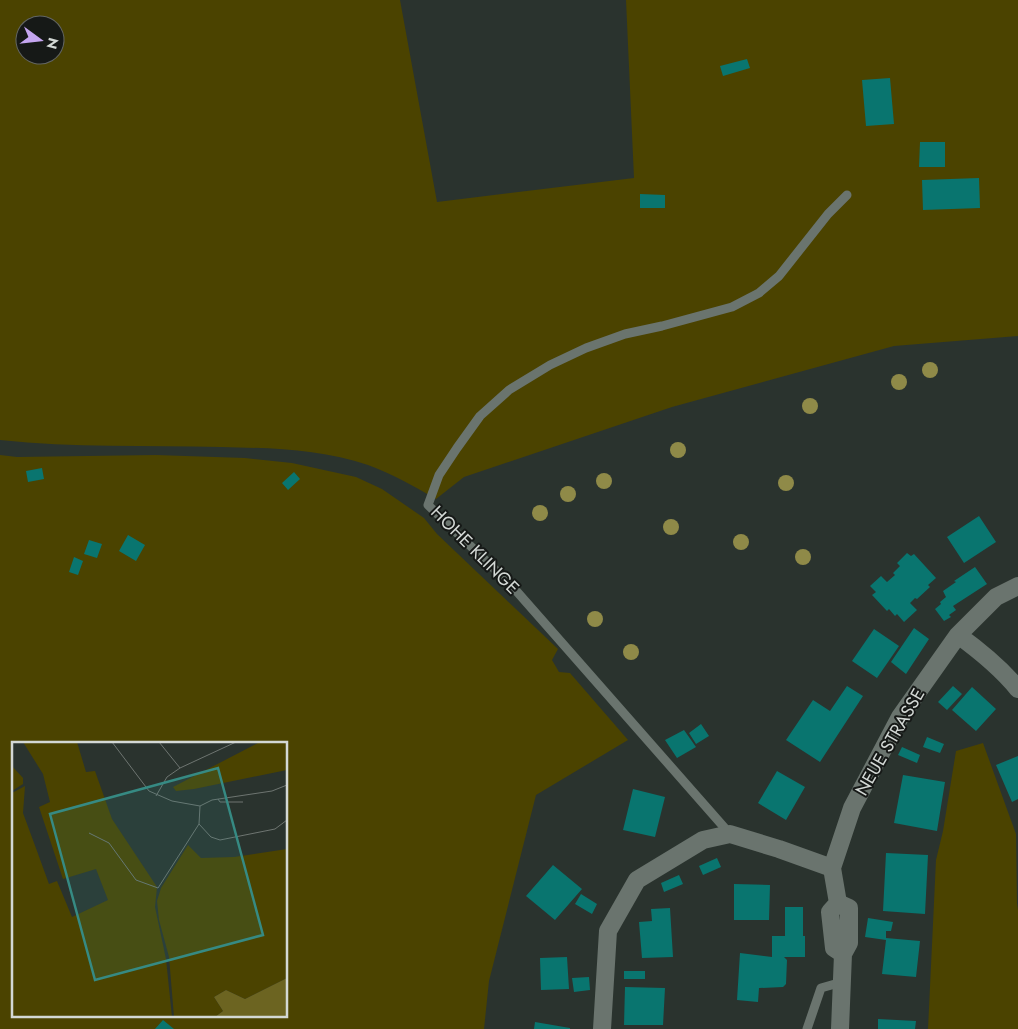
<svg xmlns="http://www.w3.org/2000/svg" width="1018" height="1029" font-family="Jost,sans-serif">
<rect width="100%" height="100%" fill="#2a332e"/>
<path fill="#4b4300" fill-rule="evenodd" d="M0,0h400l37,202 197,-24 -8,-178h392v336l-124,10 -222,61 -208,70 -28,22c-22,-13 -44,-25 -68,-34 -47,-16 -98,-17 -147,-18 -74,-2 -148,1 -221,-7zM25,25h30v30h-30z
M0,455l17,2 139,-2 89,3 47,5 64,14 26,12 42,29 13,16 121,115 -6,11 7,12 11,1 58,67 -92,55 -47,186 -5,48h-484zM14,743h272v272h-272z
M983,743l33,91 1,69 1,7v119h-90l8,-169 7,-29 13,-80z"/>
<path fill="#09756f" d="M747,59l3,9 -27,8 -3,-10z
M890,78l4,46 -28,2 -4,-46z
M920,142h25v25h-26z
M979,178l1,30 -57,2 -1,-30z
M640,194l25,1v13h-25z
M42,468l2,11 -16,3 -2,-11z
M294,472l6,7 -12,11 -6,-7z
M979,516l17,26 -32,21 -17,-26z
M128,535l17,10 -9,16 -17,-10z
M89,540l13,4 -5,14 -13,-4z
M907,553l4,3 3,-2 22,24 -8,7 2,2 -13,12 -2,-1 -5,5 7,7 -13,12 -7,-8 -2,2 -6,-7 -2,2 -15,-16 4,-3 -6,-6 11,-10 6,6 8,-7 -2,-2 7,-7 -3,-3z
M74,557l9,4 -5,14 -9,-3z
M975,567l12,17 -34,22 3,4 -7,5 2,2 -7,4 -9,-12 6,-5 -1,-2 6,-5 -3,-6 13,-9 -2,-1z
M914,628l15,11 -23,35 -15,-12z
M874,629l25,17 -22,32 -25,-17z
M847,686l16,10 -43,66 -34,-22 27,-40 17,11z
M953,686l9,8 -15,16 -9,-8z
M972,687l24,22 -20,22 -24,-21z
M701,724l8,12 -13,8 -7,-11z
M684,730l12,17 -19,11 -12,-18z
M927,737l17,7 -4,9 -17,-6z
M902,747l18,8 -3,8 -19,-8z
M1018,756v43l-6,3 -16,-37z
M777,771l28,16 -19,33 -28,-17z
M903,775l42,7 -8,49 -43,-8z
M633,789l32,8 -10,40 -32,-7z
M886,853l42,2 -3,59 -42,-3z
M717,858l4,9 -18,8 -4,-9z
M553,865l29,24 -27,31 -29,-24z
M679,875l4,9 -19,8 -3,-9z
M734,884l36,1 -1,35h-35z
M581,894l16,10 -5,10 -17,-10z
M785,907h18v29h2v21h-21l3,3 -1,24 -3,3 -24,1 -1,14 -21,-2 3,-47 32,4v-21h13z
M670,908l3,49 -31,1 -3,-36 13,-1 -1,-12z
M868,918l25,4 -2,9h-5v7l34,3 -4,36 -34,-3 4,-34 -21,-3z
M567,957l2,32 -28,1 -1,-32z
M624,971h21v8h-21z
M589,977l1,13 -16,2 -2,-14z
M625,987l40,1 -2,37h-39z
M878,1019l38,2 -1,8h-37z
M163,1020l11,9h-19z
M535,1022l35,6v1h-36z"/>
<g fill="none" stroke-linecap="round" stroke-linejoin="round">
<path stroke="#6a746e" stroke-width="9" d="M730,834l-218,-248 -84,-81 11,-30 18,-27 23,-32 29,-26 41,-25 36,-17 39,-14 37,-8 70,-19 27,-14 20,-17 49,-62 19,-19
M807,1029l14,-41 21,-6"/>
<path stroke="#6a746e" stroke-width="18" d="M958,635c22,16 43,33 60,54
M838,903l-6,-35 20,-60 48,-91 58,-82 38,-38 22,-11
M838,903l11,5v35l-6,11 -3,75
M838,903l-8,9 4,36 9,6
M602,1029l6,-98 29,-51 66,-40 27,-6 49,15 53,19"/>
</g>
<g fill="#8f8a48">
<circle cx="930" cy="370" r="8"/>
<circle cx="899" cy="382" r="8"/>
<circle cx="810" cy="406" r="8"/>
<circle cx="678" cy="450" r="8"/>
<circle cx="604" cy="481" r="8"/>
<circle cx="786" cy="483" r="8"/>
<circle cx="568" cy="494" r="8"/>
<circle cx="540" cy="513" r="8"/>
<circle cx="671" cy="527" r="8"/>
<circle cx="741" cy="542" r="8"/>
<circle cx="803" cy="557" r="8"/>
<circle cx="595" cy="619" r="8"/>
<circle cx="631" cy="652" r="8"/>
</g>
<g text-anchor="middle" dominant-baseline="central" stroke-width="4" stroke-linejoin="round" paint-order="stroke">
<g font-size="18" fill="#d3d8d5" stroke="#161917">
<text transform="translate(475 550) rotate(45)">HOHE KLINGE</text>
<text transform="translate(890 742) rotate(-60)">NEUE STRASSE</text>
</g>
</g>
<g transform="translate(12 742)">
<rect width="275" height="275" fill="#2a332e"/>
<path d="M11,0h54l9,30 9,-1 17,48 45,68 -2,20 11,52 6,58h-160v-224l13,-7 -2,27 14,38 12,33 8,-3 15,36 36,-17 -12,-31 -33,10 -24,-72 11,-5 -7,-28zM248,0h27v28l-93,19 -18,2 -3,-4zM0,24l11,12v6l-11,7zM176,103l13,13 33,-1 53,-8v129l-42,21 -19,-9 -12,7 9,14 -8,6h-41l-5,-60 -10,-37 -2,-19 4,-13z" fill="#4b4300"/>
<path d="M275,236v39h-72l8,-6 -9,-14 12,-7 19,9z" fill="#6c6421"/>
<path fill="none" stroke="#6e7571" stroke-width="1" d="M100,0l37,49 23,10 28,5 12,-6 60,-9 15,-6M147,0l21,26M144,54l11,-19 13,-9 56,-26M206,57l2,3h23M187,82l12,13 9,3 55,-11 12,-9M77,91l20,10 27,37 22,8 41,-64 1,-18"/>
<path fill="#368a83" fill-opacity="0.15" stroke="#368a83" stroke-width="2.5" d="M206,26l45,167 -168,45 -45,-166z"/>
<rect width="275" height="275" fill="none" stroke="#d3d8d5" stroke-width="2.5"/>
</g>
<g transform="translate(40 40) rotate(105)"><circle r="24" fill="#161917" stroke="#626563"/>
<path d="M0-4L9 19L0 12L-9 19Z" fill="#c5a6f0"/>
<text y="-8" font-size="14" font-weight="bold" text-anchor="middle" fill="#d3d8d5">N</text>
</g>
</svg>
